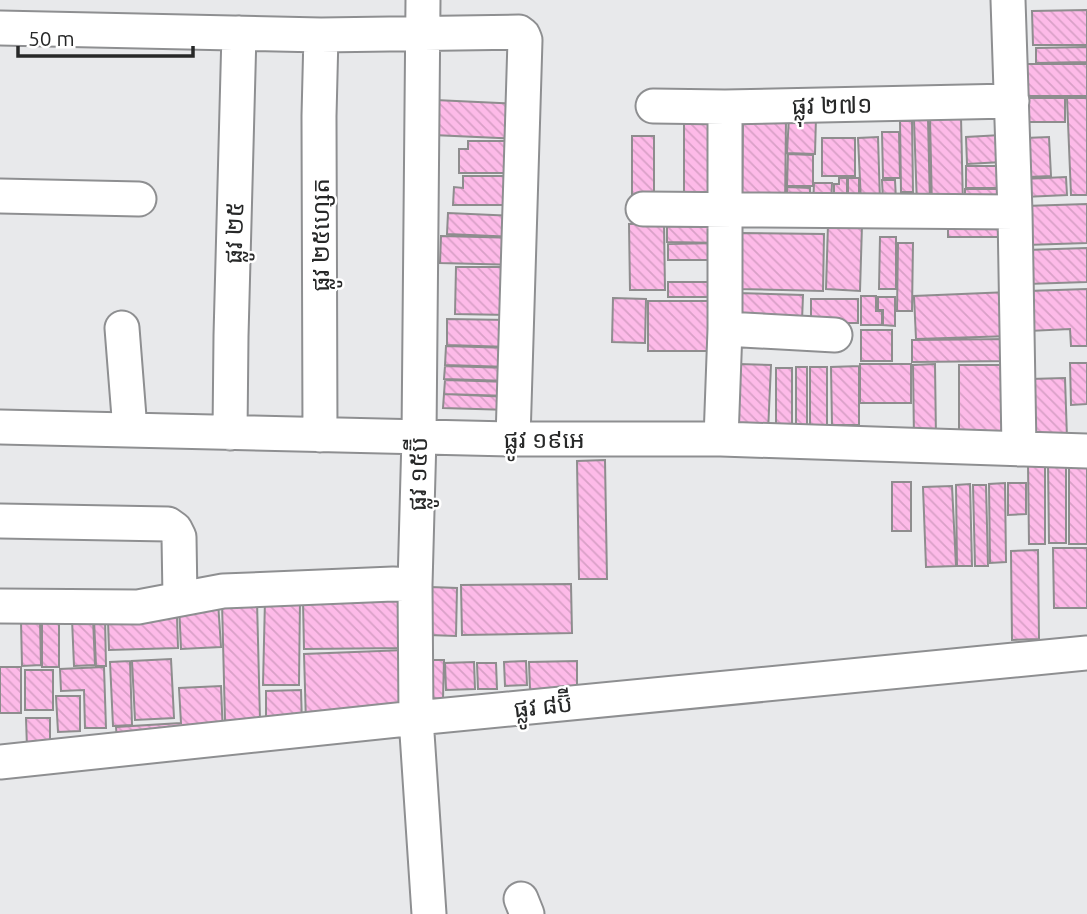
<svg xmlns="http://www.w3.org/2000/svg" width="1087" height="914" font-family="Ubuntu,'Noto Sans Khmer',sans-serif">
<defs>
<pattern id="building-back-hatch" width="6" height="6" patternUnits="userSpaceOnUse" patternTransform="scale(1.75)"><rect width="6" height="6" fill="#fdbae8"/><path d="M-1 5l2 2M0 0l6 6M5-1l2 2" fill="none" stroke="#d9a0c7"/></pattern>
</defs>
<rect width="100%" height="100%" fill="#e8e9eb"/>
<path fill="url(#building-back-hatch)" stroke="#8e8d8e" stroke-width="2" d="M1087,10v35h-54l-1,-34z
M1087,47v15l-51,1v-15z
M1023,64h64v32h-64z
M1023,98h42v24h-42z
M1067,98h20v97h-16z
M435,100l84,4 -1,35 -85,-4z
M684,116h33l-1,88h-32z
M789,116l27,1 -1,37 -28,-1z
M961,117l2,90 -31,1 -2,-90z
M928,119l2,86 -13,1 -3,-86z
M743,120h43l-1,88 -43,-1z
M900,121h12l1,71h-12z
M882,132h17l1,46h-17z
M1001,135l1,27 -35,2 -1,-27z
M632,136h22v65h-22z
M878,137l2,65h-19l-3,-64z
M1049,137l2,39 -23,1 -3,-39z
M822,138h33v38h-33z
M468,141h50v32h-59v-24h9z
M788,154l25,1v31h-26z
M966,166h39v22h-39z
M463,176h50v29h-60l1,-18 9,1z
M1066,177l1,18 -43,2 -1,-18z
M839,178h8v31h-13v-25h5z
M848,178h11v31h-11z
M882,180h13l1,20h-13z
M814,183h18l-1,25h-18z
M787,187l23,1v19h-23z
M965,189h39v16h-39z
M1087,204v39l-61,2 -1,-39z
M448,213l69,3 -1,21 -69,-3z
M1003,219v18h-55v-17z
M664,223l1,67h-35l-1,-66z
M828,224l34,1 -2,66 -34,-2z
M667,226l55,1v16l-55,-1z
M741,233l83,1 -1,57 -84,-2z
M441,236l75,2 -1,27 -75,-2z
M880,237h16v52h-17z
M721,243v17h-53v-16z
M898,243h15l-1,68h-15z
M1087,248v34l-60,2 -1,-34z
M456,267h59l-1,48 -59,-1z
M668,282h54v15h-54z
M1087,289v57h-16l-1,-17 -41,2 -1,-40z
M1009,292l2,44 -95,3 -2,-43z
M737,293l66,2 -1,26 -66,-2z
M861,296h15v15h6v14h-21z
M878,297h17v29l-12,-1v-15h-5z
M613,298l33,1 -1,44 -33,-1z
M811,299h47v24h-47z
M648,301h69v50h-69z
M447,319l66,1v27l-66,-2z
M861,330h31v31h-31z
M1010,339v22l-98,1v-22z
M446,346l67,2 -1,19 -67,-2z
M1070,363h17v41l-16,1z
M738,364l33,1 -3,67 -33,-2z
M860,364h51v39h-51z
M935,364l1,75h-22l-1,-74z
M959,365h53v77h-53z
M445,366l66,2v13l-67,-2z
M859,366v59h-27l-1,-58z
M796,367h11v65h-11z
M810,367h17v66h-17z
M776,368h16v63h-16z
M1065,378l2,60 -36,1 -1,-60z
M445,380l67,2 -1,14 -67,-2z
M444,394l67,3v13l-68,-2z
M605,460l2,119h-28l-2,-118z
M1048,463h18v80h-17z
M1069,463h18v81h-18z
M1028,464h17v80h-16z
M892,482h19v49h-19z
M1005,483l1,79 -16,1 -1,-79z
M1008,483h18v31l-18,1z
M970,484l2,82h-15l-1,-81z
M973,485h13l2,81h-13z
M952,486l4,80 -30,1 -3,-80z
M1053,548h34v60h-33z
M1038,550l1,89 -27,1 -1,-89z
M571,584l1,49 -110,2 -1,-50z
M430,587l27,1 -1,48 -27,-1z
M265,599h35l-1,86h-36z
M406,599v49l-102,1 -1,-48z
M257,601l3,119 -35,1 -3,-119z
M218,602l3,45 -40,2 -2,-45z
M177,617l1,31 -69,2 -1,-30z
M93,618l2,47 -21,1 -2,-47z
M94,619h11l1,47h-10z
M21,621h19l1,44 -19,1z
M42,621h17v46h-17z
M405,650l2,69 -101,4 -2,-69z
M171,659l3,59 -39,2 -3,-59z
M427,660h17l-1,39 -17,-1z
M130,661l2,64 -19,1 -3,-64z
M526,661l1,24 -22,1 -1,-24z
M577,661v28l-47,1 -1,-28z
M474,662l1,27 -29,1 -1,-27z
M477,663h19l1,26h-19z
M0,667h21v46h-21z
M104,667l2,61h-21l-1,-38 -23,1 -1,-22z
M25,670h28v40h-28z
M221,686l2,50 -106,5 -1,-14 65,-4 -2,-35z
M301,690l1,35h-36v-34z
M56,696h24v35l-22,1z
M26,718h24v30h-23z"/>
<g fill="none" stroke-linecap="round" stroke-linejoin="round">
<g stroke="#8e8f91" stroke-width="37">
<path id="minor" d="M423,0l-4,437 -4,148 1,133 13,196
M1008,0l7,212 4,237
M0,28l321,7 198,-3 4,3 2,5 -12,399
M653,106l72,1 287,-6
M0,196l139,3
M643,209l372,3
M122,328l8,102
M725,329l110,6
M0,427l513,12h208l366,12
M230,433l1,-97 8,-303
M320,435l-1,-319 2,-81
M721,439l4,-110v-222
M0,521l168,3 7,5 4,8 1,61
M0,606l138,1 85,-16 170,-7 22,1
M0,762l416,-44 671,-65
M521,899l6,15"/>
</g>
<use href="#minor" stroke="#fff" stroke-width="33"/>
</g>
<g text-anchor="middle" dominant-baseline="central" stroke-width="5" stroke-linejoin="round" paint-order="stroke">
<g font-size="24" fill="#272828" stroke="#fff">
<text transform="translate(832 105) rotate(-1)">ផ្លុវ ២៧១</text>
<text transform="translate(234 233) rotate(-88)">ផ្លូវ ២៥</text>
<text transform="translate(320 235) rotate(-90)">ផ្លូវ ២៥ហ្សេត</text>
<text x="544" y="439">ផ្លូវ ១៩អេ</text>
<text transform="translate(418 474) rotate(-89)">ផ្លូវ ១៥ប៊ី</text>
<text transform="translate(543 706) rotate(-6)">ផ្លូវ ៨ប៊ី</text>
</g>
</g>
<path d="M18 46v10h175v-10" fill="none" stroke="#272828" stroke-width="3.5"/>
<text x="28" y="46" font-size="21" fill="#272828" stroke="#ffffff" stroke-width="5" paint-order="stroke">50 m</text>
</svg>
